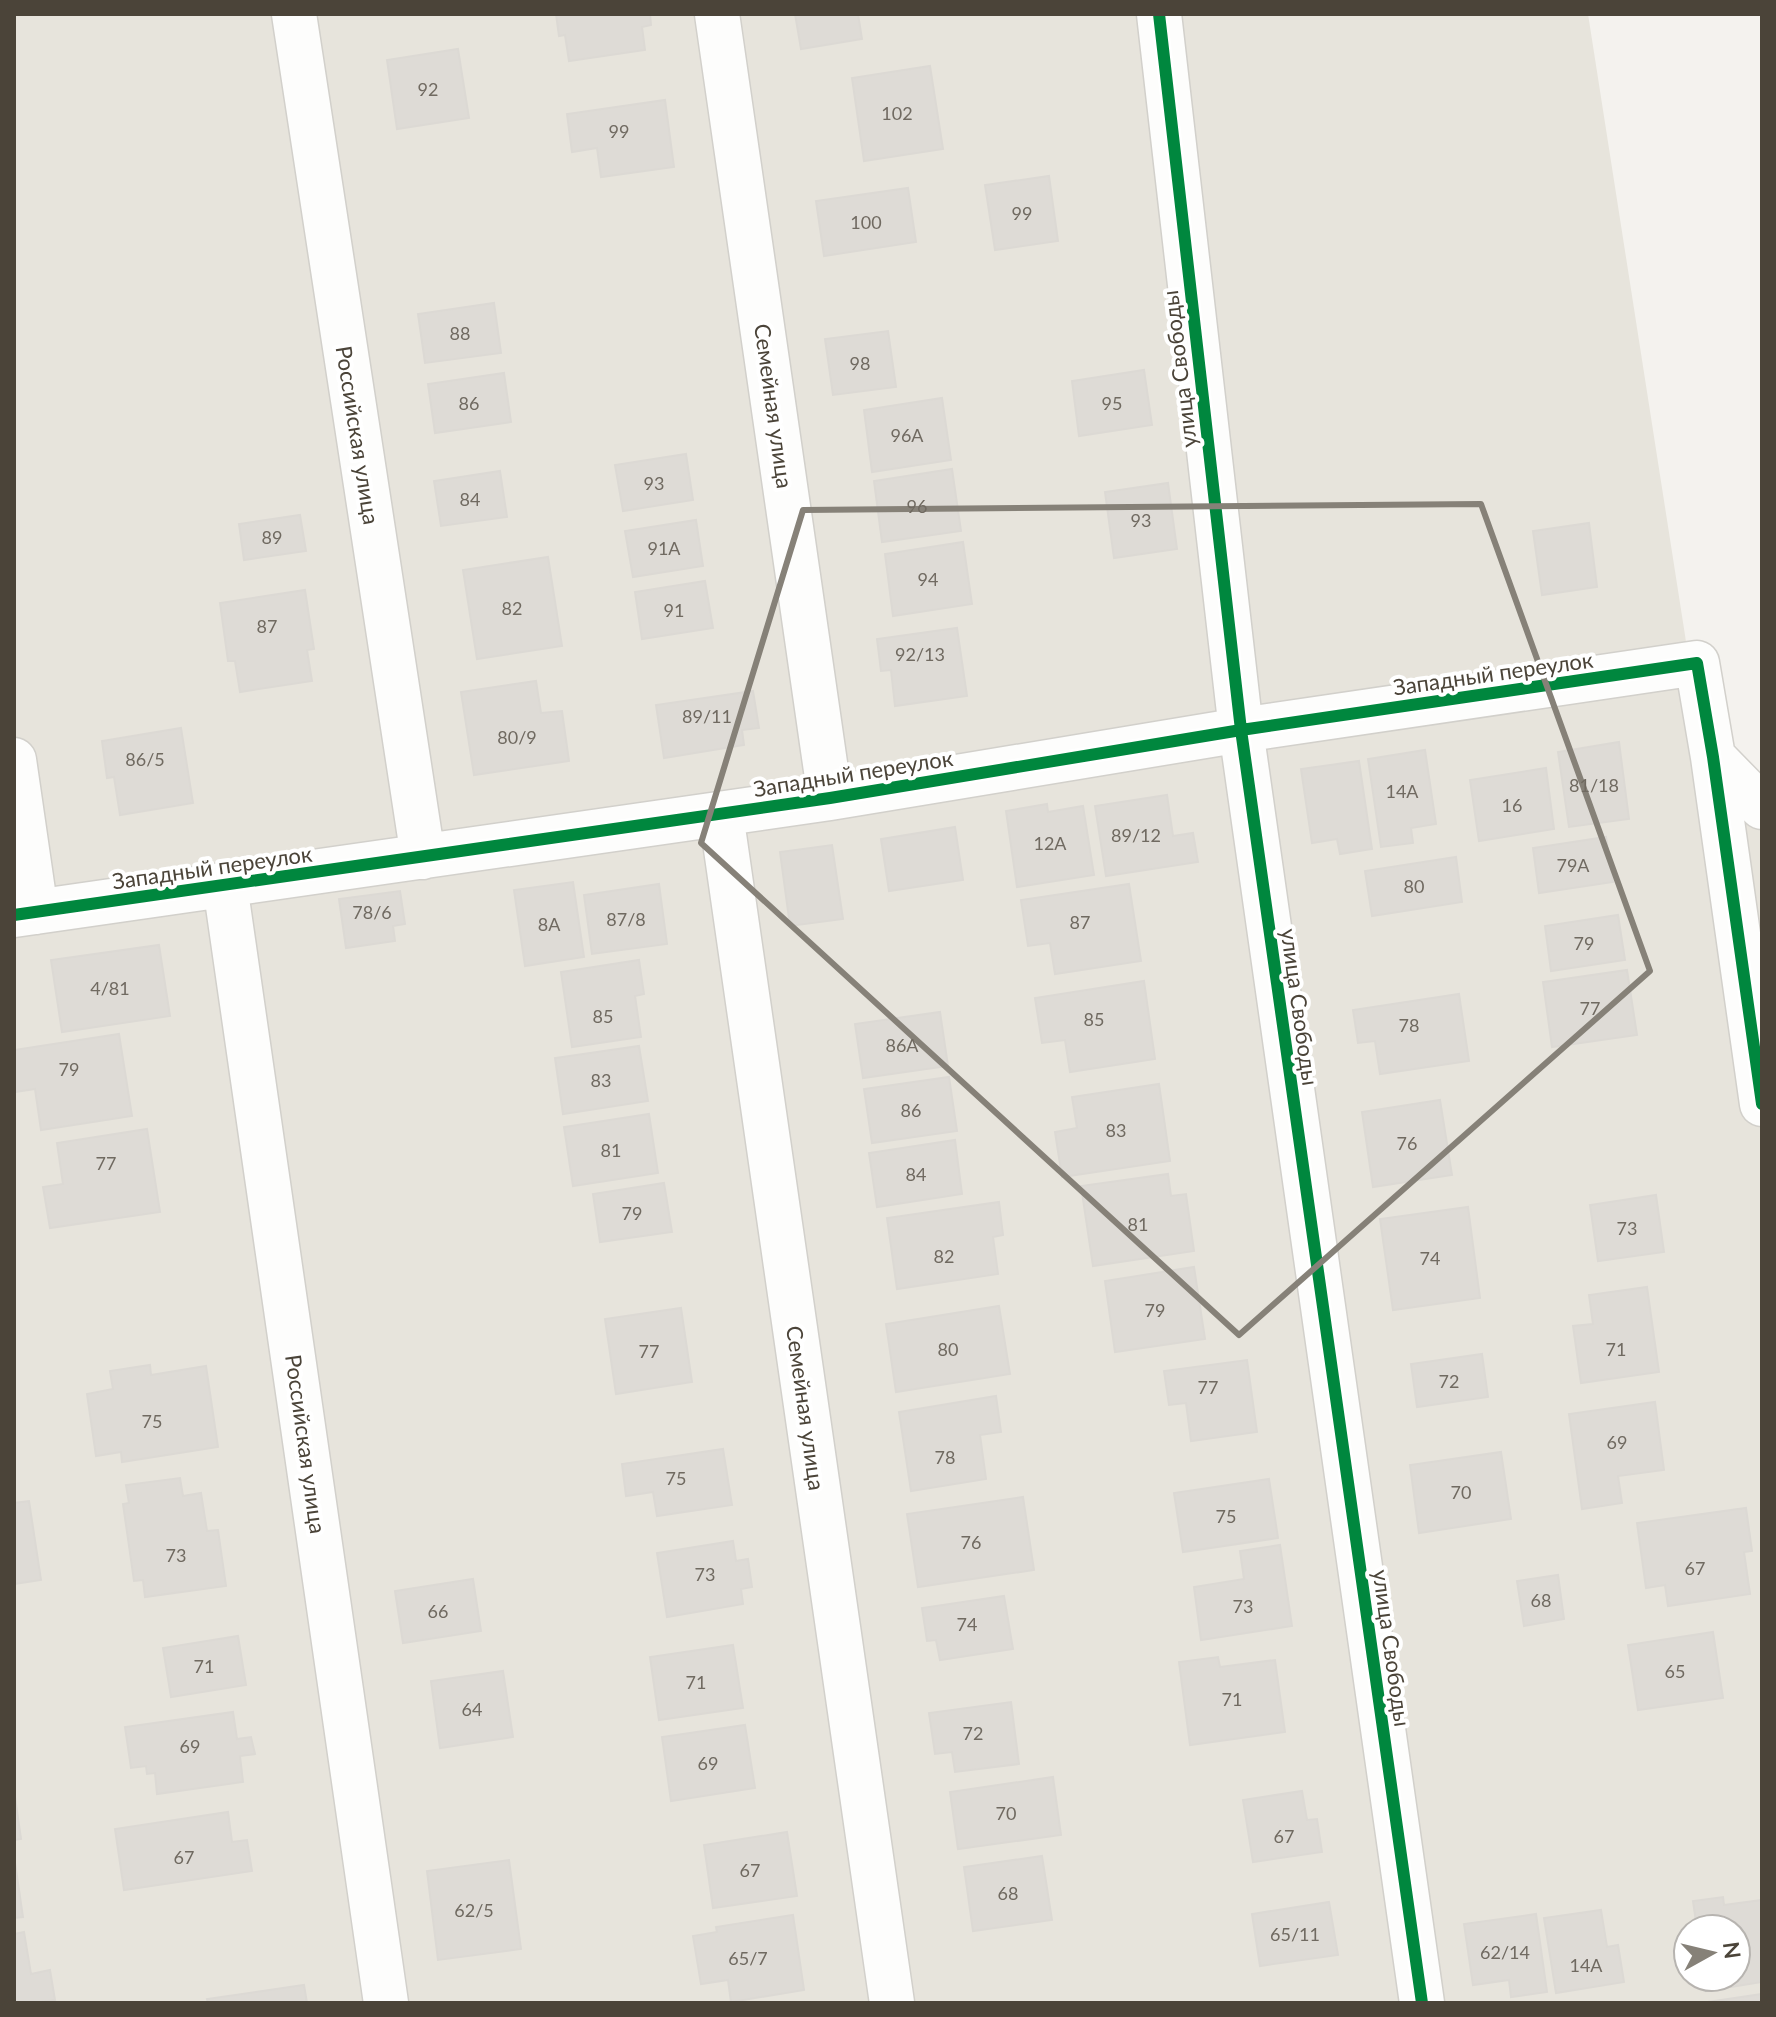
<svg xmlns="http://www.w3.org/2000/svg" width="1776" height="2017" font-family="Lato,sans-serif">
<rect width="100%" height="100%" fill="#f4f2ee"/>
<path fill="#e7e4dc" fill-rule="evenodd" d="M14,14h1574l109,698 65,63v1228h-1748zM1688,1929h48v48h-48z"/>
<path fill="#dedbd6" stroke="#dcd9d4" stroke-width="2" d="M556,14h94l1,11 -9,2 3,23 -76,11 -4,-26 -6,1z
M795,14h63l4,25 -61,10z
M458,49l11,69 -72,11 -10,-69z
M930,66l13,83 -79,12 -12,-83z
M665,100l9,67 -73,10 -4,-29 -25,4 -5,-38z
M1049,176l9,65 -63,9 -10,-65z
M908,188l8,54 -92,14 -8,-55z
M494,303l7,50 -76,10 -7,-49z
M888,331l8,56 -63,8 -8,-56z
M1144,370l8,55 -73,11 -7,-55z
M504,373l7,49 -76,11 -7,-49z
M942,398l9,62 -79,12 -8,-62z
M686,454l7,46 -70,11 -8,-46z
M952,469l9,62 -79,11 -8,-61z
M500,471l7,46 -66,9 -7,-45z
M1168,483l9,66 -63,9 -9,-66z
M300,515l6,36 -62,9 -5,-36z
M696,520l7,46 -70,11 -8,-46z
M1589,523l8,64 -55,8 -9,-64z
M963,542l9,62 -79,12 -8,-62z
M548,557l14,89 -85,13 -14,-89z
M705,581l8,47 -71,11 -7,-47z
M305,590l9,59 -7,1 5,31 -72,11 -5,-31h-7l-8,-58z
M957,628l10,68 -72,10 -4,-36 -10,1 -4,-32z
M536,681l5,32 21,-2 7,50 -95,14 -13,-83z
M753,691l6,37 -17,2 2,15 -80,13 -8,-53z
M181,728l12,75 -73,12 -6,-38 -7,1 -5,-37z
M1619,742l10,77 -60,8 -11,-75z
M1425,750l11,74 -25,4 2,15 -32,4 -13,-88z
M1359,761l13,88 -32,5 -3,-15 -25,4 -11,-74z
M1546,768l8,61 -75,12 -9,-61z
M1167,795l6,41 20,-3 5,29 -92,14 -11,-70z
M1047,804l1,8 35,-6 11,69 -77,12 -11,-76z
M955,827l8,53 -74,11 -8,-52z
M1606,837l7,45 -74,11 -6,-45z
M832,845l11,74 -53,7 -10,-74z
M1456,857l6,45 -90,14 -7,-45z
M573,882l11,75 -59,9 -11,-76z
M659,884l8,60 -75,10 -8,-59z
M1129,884l12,77 -86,13 -5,-31 -22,3 -7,-46z
M400,891l5,33 -12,2 2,15 -49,7 -7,-49z
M1618,915l7,45 -74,11 -6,-45z
M159,945l11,71 -108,16 -11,-72z
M639,960l5,34 -9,2 6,41 -69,10 -11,-75z
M1627,970l10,65 -85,12 -9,-65z
M1144,981l11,78 -85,13 -5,-32 -23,3 -7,-45z
M1459,994l10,67 -89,13 -5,-33 -17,2 -5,-33z
M940,1012l8,54 -85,12 -8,-54z
M119,1034l13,82 -91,14 -6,-41 -20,3 -1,-42z
M639,1046l9,55 -85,13 -8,-56z
M949,1077l8,54 -85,12 -8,-54z
M1159,1084l11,77 -108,16 -7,-45 22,-4 -5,-31z
M1440,1100l12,75 -79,12 -11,-75z
M649,1114l9,59 -85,13 -9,-59z
M147,1129l13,83 -110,16 -7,-41 20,-3 -6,-41z
M955,1140l7,54 -85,13 -8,-54z
M1168,1174l3,22 15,-2 8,57 -101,15 -12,-80z
M664,1183l8,49 -72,10 -7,-48z
M1656,1195l8,57 -66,9 -8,-56z
M999,1202l4,33 -10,2 5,37 -101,15 -10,-71z
M1468,1207l12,91 -87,12 -13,-91z
M1194,1267l11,72 -90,13 -10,-71z
M1647,1287l12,85 -78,11 -8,-57 20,-2 -4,-29z
M999,1306l11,68 -114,18 -10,-68z
M681,1308l11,74 -76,12 -11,-75z
M1482,1354l6,43 -71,10 -6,-43z
M1247,1360l10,72 -66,9 -5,-38 -17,2 -5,-34z
M150,1365l1,10 55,-9 12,81 -96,15 -1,-10 -25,4 -9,-62 26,-5 -3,-18z
M996,1396l5,36 -21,3 6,44 -75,12 -12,-79z
M1655,1402l9,68 -46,6 4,27 -40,6 -13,-95z
M723,1449l9,56 -75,11 -4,-24 -27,4 -4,-32z
M1501,1452l10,67 -92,14 -9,-68z
M180,1478l3,18 18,-3 6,38 11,-1 8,56 -81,11 -2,-17 -9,1 -11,-77 6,-1 -3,-18z
M1269,1479l9,59 -95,14 -9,-59z
M1023,1497l11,73 -116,17 -11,-73z
M29,1501l12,79 -27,4v-81z
M1746,1508l6,43 -8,1 6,42 -82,12 -3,-21 -19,3 -9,-65z
M733,1541l3,20 12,-2 4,28 -11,2 2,15 -76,13 -10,-64z
M1280,1545l12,81 -91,14 -7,-53 50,-8 -4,-28z
M1558,1575l6,44 -40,7 -7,-45z
M473,1579l8,52 -78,12 -8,-52z
M1004,1596l9,53 -73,11 -4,-20 -9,1 -5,-33z
M1713,1632l10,66 -85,12 -10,-65z
M238,1636l8,49 -75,12 -8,-49z
M733,1645l10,63 -84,12 -9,-63z
M1218,1657l2,10 55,-7 10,72 -95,13 -11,-83z
M503,1671l10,66 -73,11 -9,-67z
M1011,1702l8,62 -64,8 -3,-20 -17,2 -6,-41z
M233,1712l4,27 14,-2 4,17 -15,2 3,26 -86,12 -2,-21 -8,1 -1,-8 -15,2 -6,-41z
M745,1725l10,63 -84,13 -9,-64z
M1053,1777l8,58 -103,14 -8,-57z
M14,1790l7,49 -7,1z
M1302,1791l5,29 10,-1 5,33 -69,10 -10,-62z
M228,1812l4,30 15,-2 5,31 -128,19 -9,-61z
M787,1832l10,64 -84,12 -9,-63z
M14,1856l9,61 -9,1z
M1042,1856l10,64 -79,11 -9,-64z
M509,1860l12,89 -83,11 -11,-89z
M1723,1897l1,8 38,-5v82l-56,9 -2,-14h32v-48h-39l-4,-28z
M1329,1902l9,53 -78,11 -8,-52z
M1601,1910l6,37 11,-2 6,37 -68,11 -12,-75z
M1536,1914l11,78 -36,5 -2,-17 -36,5 -9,-61z
M793,1915l11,75 -73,12 -3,-22 -27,4 -8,-48 24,-4 -1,-5z
M24,1932l7,42 19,-4 5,30 -21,3h-20v-69z
M304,1985l3,18h-99l-1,-4z
M1762,1994v9h-61z"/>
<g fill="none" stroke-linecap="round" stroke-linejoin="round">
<g stroke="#d2d0cb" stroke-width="47">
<path id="street" d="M294,14l129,843
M717,14l113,784
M1159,14l82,716 181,1273
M1713,757l49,50
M14,760l22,152
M721,814l171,1189
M225,885l161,1118
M14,915l816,-117 411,-68 456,-67 16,94 49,347"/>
</g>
<use href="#street" stroke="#fdfdfc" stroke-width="44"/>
<g stroke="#fff" stroke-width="17">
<path id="cycleway" d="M1159,14l82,716 181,1273
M14,915l816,-117 411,-68 456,-67 16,94 49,347"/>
</g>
<use href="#cycleway" stroke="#00873e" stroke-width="12"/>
</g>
<path fill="none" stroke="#868178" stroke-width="6" stroke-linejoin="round" d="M1481,504l169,467 -411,364 -538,-492 102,-333z"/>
<g text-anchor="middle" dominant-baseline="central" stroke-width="8" stroke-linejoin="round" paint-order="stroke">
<g font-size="18" fill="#706a61">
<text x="428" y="89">92</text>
<text x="897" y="113">102</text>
<text x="619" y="131">99</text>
<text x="1022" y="213">99</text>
<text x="866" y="222">100</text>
<text x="460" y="333">88</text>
<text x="860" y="363">98</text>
<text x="469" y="403">86</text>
<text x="1112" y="403">95</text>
<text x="907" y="435">96А</text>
<text x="654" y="483">93</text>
<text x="470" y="499">84</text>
<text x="917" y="506">96</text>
<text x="1141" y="520">93</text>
<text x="272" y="537">89</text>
<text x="664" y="548">91А</text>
<text x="928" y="579">94</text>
<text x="512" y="608">82</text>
<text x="674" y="610">91</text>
<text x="267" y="626">87</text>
<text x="920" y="654">92/13</text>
<text x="707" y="716">89/11</text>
<text x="517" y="737">80/9</text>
<text x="145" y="759">86/5</text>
<text x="1594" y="785">81/18</text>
<text x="1402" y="791">14А</text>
<text x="1512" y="805">16</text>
<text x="1136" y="835">89/12</text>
<text x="1050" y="843">12А</text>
<text x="1573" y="865">79А</text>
<text x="1414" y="886">80</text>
<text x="372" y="912">78/6</text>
<text x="626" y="919">87/8</text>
<text x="1080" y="922">87</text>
<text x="549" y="924">8А</text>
<text x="1584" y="943">79</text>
<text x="110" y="988">4/81</text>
<text x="1590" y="1008">77</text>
<text x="603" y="1016">85</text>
<text x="1094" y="1019">85</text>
<text x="1409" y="1025">78</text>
<text x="902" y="1045">86А</text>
<text x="69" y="1069">79</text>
<text x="601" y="1080">83</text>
<text x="911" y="1110">86</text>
<text x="1116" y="1130">83</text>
<text x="1407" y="1143">76</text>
<text x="611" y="1150">81</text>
<text x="106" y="1163">77</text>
<text x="916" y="1174">84</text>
<text x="632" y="1213">79</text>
<text x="1138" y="1224">81</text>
<text x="1627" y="1228">73</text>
<text x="944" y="1256">82</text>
<text x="1430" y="1258">74</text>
<text x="1155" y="1310">79</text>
<text x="948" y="1349">80</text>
<text x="1616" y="1349">71</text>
<text x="649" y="1351">77</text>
<text x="1449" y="1381">72</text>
<text x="1208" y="1387">77</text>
<text x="152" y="1421">75</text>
<text x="1617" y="1442">69</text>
<text x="945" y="1457">78</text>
<text x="676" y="1478">75</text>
<text x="1461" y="1492">70</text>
<text x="1226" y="1516">75</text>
<text x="971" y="1542">76</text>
<text x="176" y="1555">73</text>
<text x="1695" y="1568">67</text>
<text x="705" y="1574">73</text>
<text x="1541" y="1600">68</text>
<text x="1243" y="1606">73</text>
<text x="438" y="1611">66</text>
<text x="967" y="1624">74</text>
<text x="204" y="1666">71</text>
<text x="1675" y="1671">65</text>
<text x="696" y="1682">71</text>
<text x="1232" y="1699">71</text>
<text x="472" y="1709">64</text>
<text x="973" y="1733">72</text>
<text x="190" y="1746">69</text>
<text x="708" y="1763">69</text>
<text x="1006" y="1813">70</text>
<text x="1284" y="1836">67</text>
<text x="184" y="1857">67</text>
<text x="750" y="1870">67</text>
<text x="1008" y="1893">68</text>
<text x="474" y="1910">62/5</text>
<text x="1295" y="1934">65/11</text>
<text x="1505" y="1952">62/14</text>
<text x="748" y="1958">65/7</text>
<text x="1586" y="1965">14А</text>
</g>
<g font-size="22" fill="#4b4439" stroke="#fff">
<text transform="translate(1179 369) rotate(-97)">улица Свободы</text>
<text transform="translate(774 406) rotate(82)">Семейная улица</text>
<text transform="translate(358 435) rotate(81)">Российская улица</text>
<text transform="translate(1493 673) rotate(-8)">Западный переулок</text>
<text transform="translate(853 773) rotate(-9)">Западный переулок</text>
<text transform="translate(212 867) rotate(-8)">Западный переулок</text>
<text transform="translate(1300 1007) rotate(82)">улица Свободы</text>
<text transform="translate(806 1408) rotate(82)">Семейная улица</text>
<text transform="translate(306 1444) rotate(82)">Российская улица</text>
<text transform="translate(1392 1648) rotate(82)">улица Свободы</text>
</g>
</g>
<rect width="1776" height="2017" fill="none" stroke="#4b4439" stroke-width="32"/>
<g transform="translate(1712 1953) rotate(82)"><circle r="38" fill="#ffffff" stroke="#b7b4b0" stroke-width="2"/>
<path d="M0-6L14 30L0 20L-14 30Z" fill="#868178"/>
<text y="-12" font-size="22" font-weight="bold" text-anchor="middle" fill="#4b4439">N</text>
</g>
</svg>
